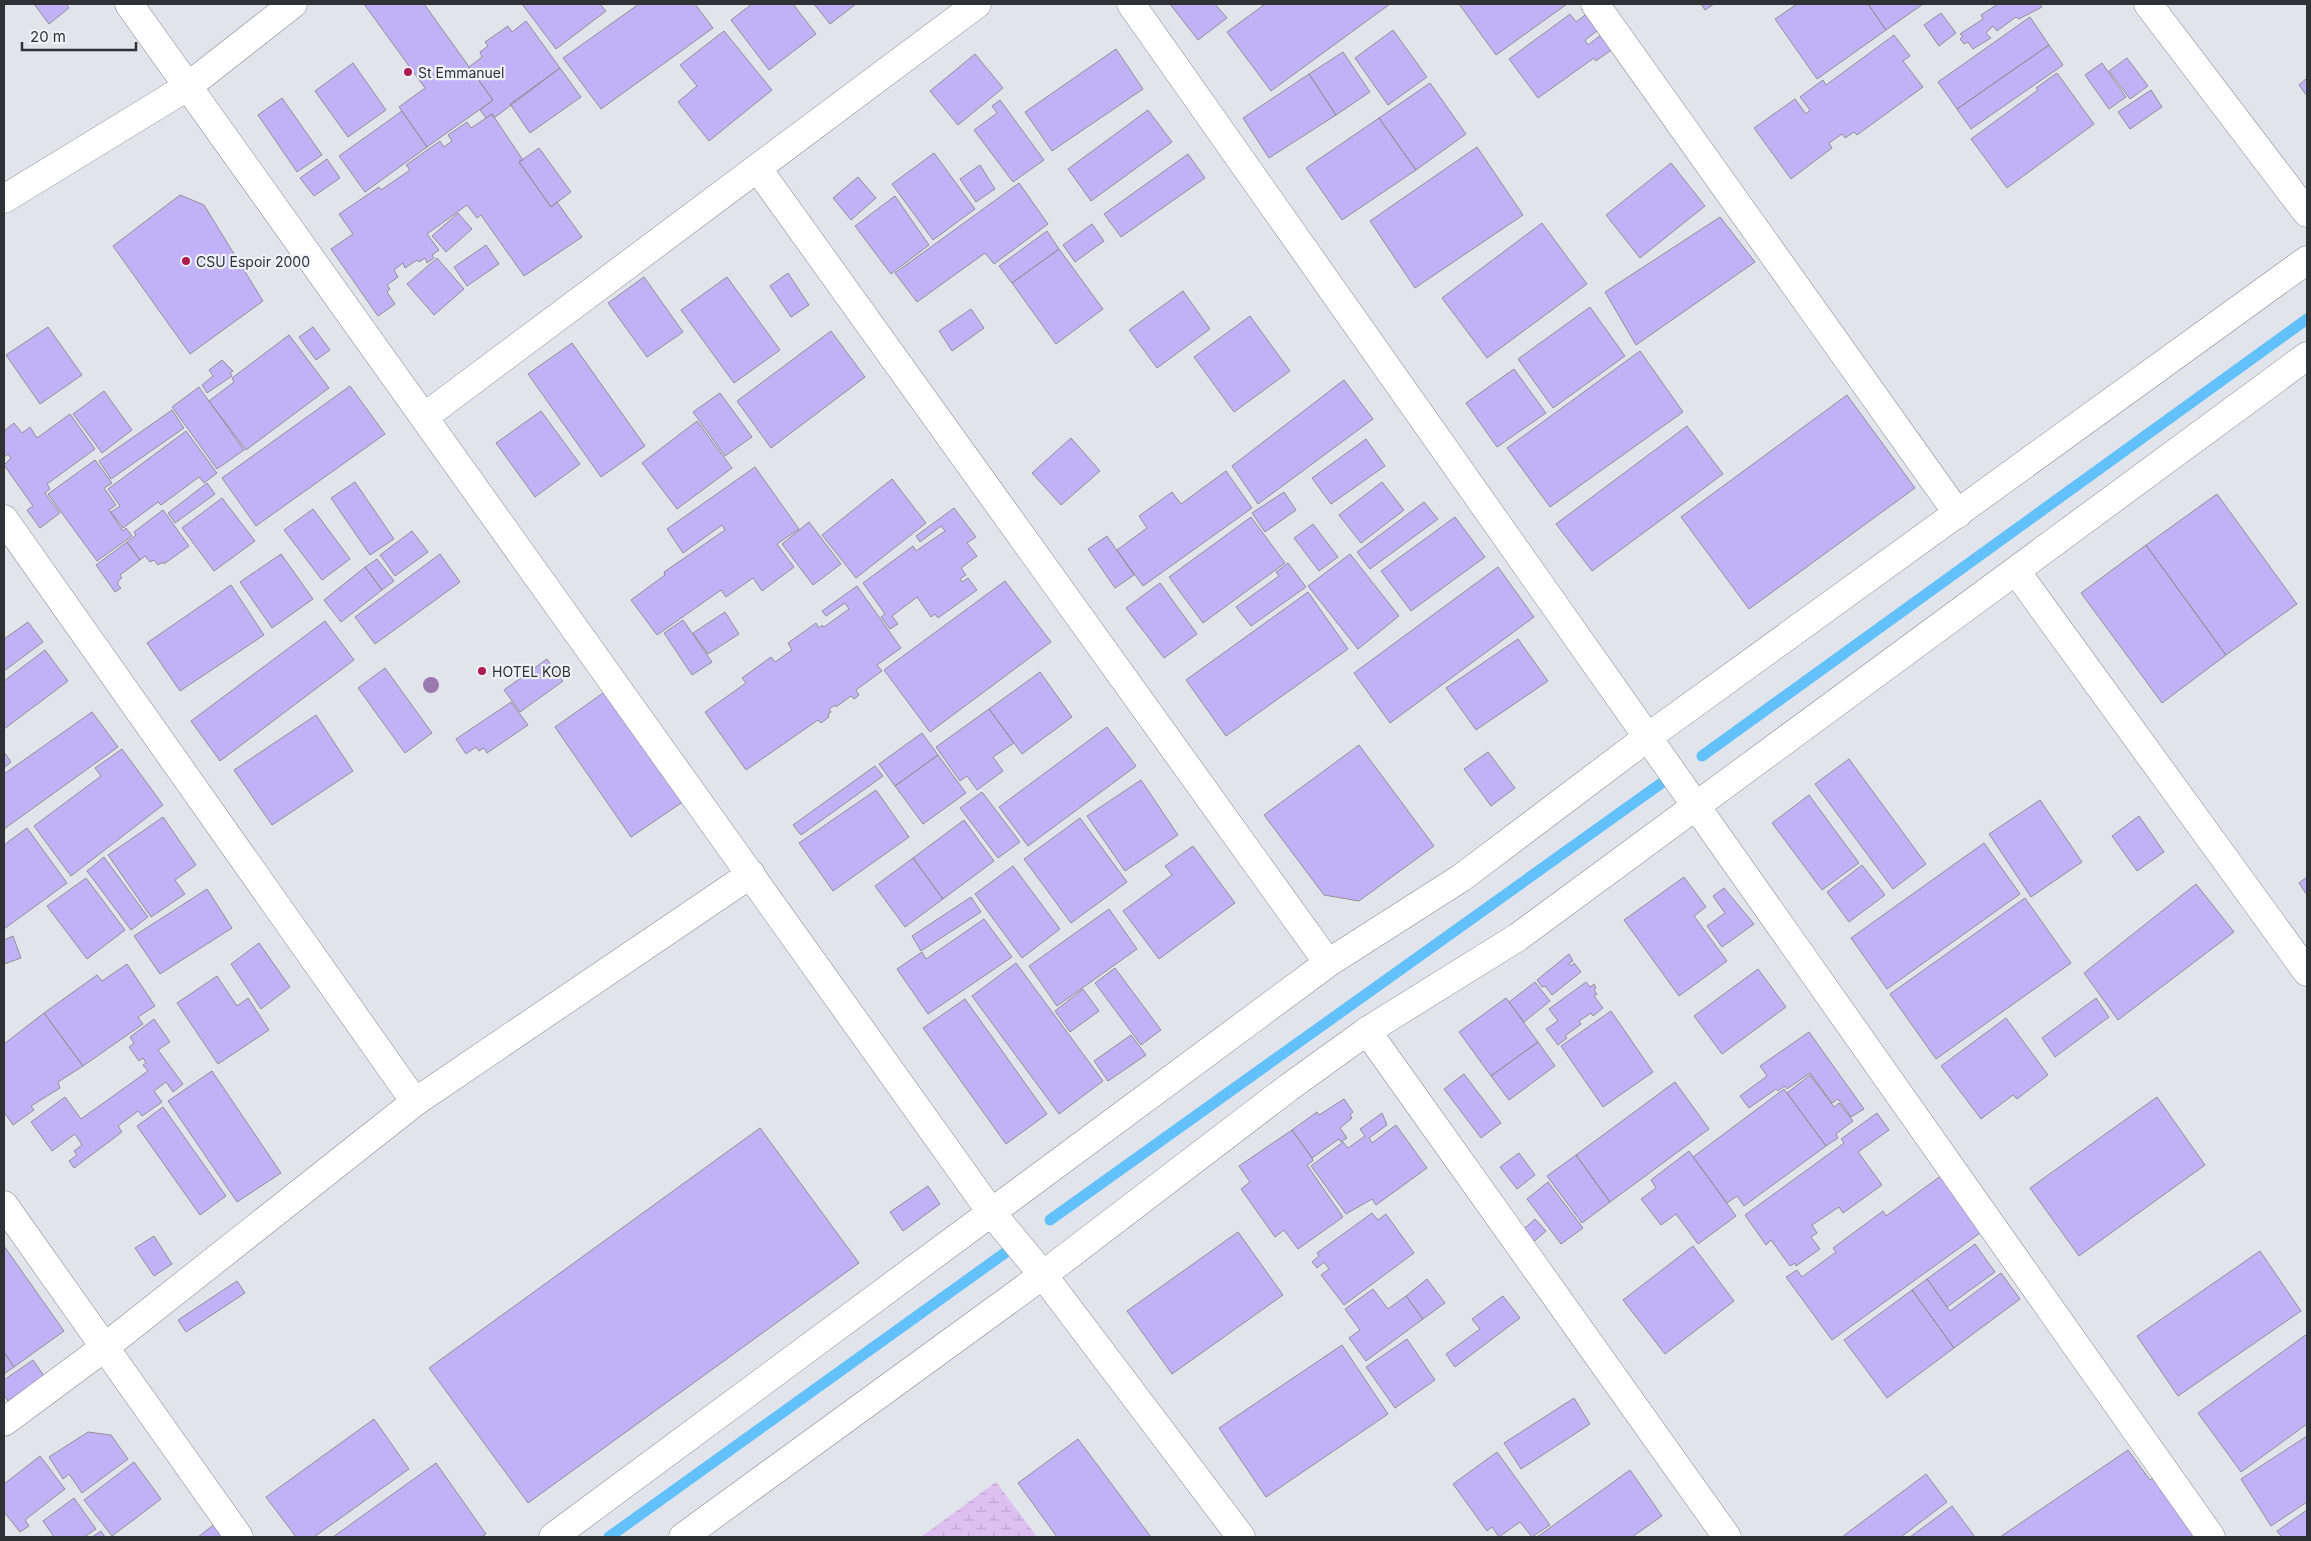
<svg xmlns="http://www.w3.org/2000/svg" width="2311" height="1541" font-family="Inter,sans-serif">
<defs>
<pattern id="wetland-marsh" width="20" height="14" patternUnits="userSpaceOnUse" patternTransform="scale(1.25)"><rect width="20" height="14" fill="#ddc0f1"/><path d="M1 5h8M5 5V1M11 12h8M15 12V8" fill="none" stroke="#bea5cf"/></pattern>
</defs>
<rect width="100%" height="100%" fill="#e2e4eb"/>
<path fill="url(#wetland-marsh)" d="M996,1482l41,55h-116z"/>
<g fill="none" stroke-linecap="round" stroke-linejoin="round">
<path stroke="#62c0fb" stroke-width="11" d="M1702,756l605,-437
M1050,1220l613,-438
M609,1537l400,-287"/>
</g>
<path fill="#c1b2f8" stroke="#919096" d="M34,4h32l3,4 -20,16z
M364,4h60l69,96 -66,47 -28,-40 26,-19z
M522,4h78l6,7 -50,38z
M639,4h56l18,24 -112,81 -38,-51z
M752,4h41l23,30 -47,36 -38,-50z
M814,4h42l-26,20z
M1170,4h45l12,14 -29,22z
M1265,4h125l-119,87 -44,-59z
M1459,4h108l-71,51z
M1701,4h13l-9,6z
M1797,4h71l18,26 -69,49 -42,-60z
M1868,4h55l-37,26z
M1998,4h42l2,3 -23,12 -3,-2 -19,14 -4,-5 -7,7 5,5 -18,11 -5,-7 -4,2 -4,-5 3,-3 -3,-2 23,-15 -2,-4z
M1589,12l12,16 -16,12 3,5 18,-14 11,15 -21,15 -2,-3 -56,40 -29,-39 61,-45 6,8z
M1941,13l15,20 -17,13 -15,-21z
M2030,17l19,28 -92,64 -19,-27z
M526,21l34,47 -66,50 -2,-4 -6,4 -6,-8 13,-10 -24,-33 13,-10 -2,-5 8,-6 -3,-4 23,-16 4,6z
M1393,30l34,47 -39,28 -33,-47z
M724,31l48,59 -63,51 -31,-39 19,-16 -17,-21z
M1894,35l16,21 -7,5 20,26 -66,48 -3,-3 -9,6 -3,-4 -13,9 3,5 -41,31 -37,-51 41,-29 11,15 4,-4 -10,-13 23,-17 3,5z
M2049,45l14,20 -92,64 -14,-20z
M1116,49l27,40 -91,62 -27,-39z
M1343,52l27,40 -34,23 -27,-41z
M975,54l28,34 -45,37 -28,-34z
M2127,58l21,28 -18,13 -21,-28z
M353,63l33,47 -38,27 -33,-46z
M2102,63l24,34 -17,12 -24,-34z
M560,68l21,29 -51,36 -20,-29z
M2057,73l37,51 -87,64 -36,-49 67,-49 -2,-2z
M1309,74l27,41 -67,43 -26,-40z
M2307,78v18l-8,-11z
M1430,83l36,51 -50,36 -37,-52z
M2151,90l11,17 -32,22 -12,-17z
M282,98l40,57 -25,17 -39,-57z
M1000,100l44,60 -31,22 -39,-52 23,-17 -5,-7z
M1148,110l24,32 -81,59 -23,-32z
M402,111l25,36 -62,45 -26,-36z
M492,114l31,46 -4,2 32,45 6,-5 25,35 -58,39 -43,-61 -4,3 -10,-13 -40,29 12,16 -7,5 2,3 -7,5 -2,-5 -6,4 -2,-2 -12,8 -2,-5 -9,7 4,7 -11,8 3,4 -3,3 8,12 -17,12 -47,-67 22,-15 -14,-20 40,-27 2,3 29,-20 -4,-5 34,-24 4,6 8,-6 -4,-6 19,-13 4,6z
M1379,118l37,52 -74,50 -36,-52z
M1477,147l46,68 -108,73 -45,-67z
M539,148l32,44 -20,15 -32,-45z
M934,153l41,56 -42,31 -41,-56z
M1188,154l17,24 -84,59 -17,-23z
M327,159l13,19 -26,18 -14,-18z
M1671,163l34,43 -65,52 -34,-43z
M980,165l15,24 -19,13 -16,-23z
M858,177l18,21 -25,22 -18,-22z
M1019,183l29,41 -54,40 -9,-11 -68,49 -22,-29z
M180,195l24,10 59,96 -73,53 -77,-108z
M895,196l34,49 -38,29 -36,-48z
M458,213l14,16 -26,23 -14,-16z
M1720,217l35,45 -119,83 -31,-53z
M1542,223l45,61 -100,74 -45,-60z
M1092,224l12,17 -29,21 -12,-17z
M1047,231l12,18 -47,34 -13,-17z
M486,245l13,19 -32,22 -13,-19z
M1059,249l44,60 -47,35 -44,-61z
M437,258l27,31 -30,26 -27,-31z
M788,273l21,32 -18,12 -21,-31z
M644,277l39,55 -36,25 -39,-54z
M727,277l53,73 -46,33 -53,-73z
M1183,291l27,38 -53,39 -28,-38z
M1590,307l35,49 -72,52 -35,-49z
M971,309l13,19 -32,23 -13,-20z
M1250,316l40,55 -56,41 -40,-55z
M48,327l34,48 -42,29 -34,-49z
M313,327l17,23 -14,10 -17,-23z
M831,331l34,46 -94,71 -34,-47z
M289,335l40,53 -83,62 -37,-49 25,-19 -2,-4z
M572,343l73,103 -44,31 -73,-103z
M1640,351l43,61 -133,95 -43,-59z
M222,360l11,11 -3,2 2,3 -25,17 -5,-8 11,-9 -4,-6z
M1514,369l32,44 -49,34 -31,-44z
M1344,380l29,39 -115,85 -26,-38z
M350,386l35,48 -129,92 -34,-48z
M199,387l45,63 -27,19 -45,-62z
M104,391l28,39 -30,23 -29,-39z
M720,393l32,44 -27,19 -32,-44z
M1847,395l68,93 -166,121 -68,-92z
M172,410l12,18 -73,51 -12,-18z
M541,411l39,53 -45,33 -39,-54z
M70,414l25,35 -48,35 3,5 -5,4 15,20 -20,15 -13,-18 6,-4 -29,-41 7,-7 -3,-4 -4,3v-26l10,-8 8,10 8,-6 7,11z
M697,421l35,47 -55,41 -35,-46z
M1687,426l36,48 -131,97 -36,-47z
M186,431l31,42 -13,10 -5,-6 -38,28 -3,-3 -35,26 -12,-16 9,-6 -12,-17z
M1071,438l29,33 -39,34 -29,-32z
M1366,439l19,27 -54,38 -19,-26z
M95,460l17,23 -8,5 12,17 -7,5 14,21 3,-3 6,8 -35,25 -49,-67z
M755,467l44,62 -22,15 17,23 -32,24 -9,-13 -27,19 -5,-7 -64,45 -26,-35 34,-25 -1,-3 61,-42 -3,-5 -39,28 -16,-24z
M1226,471l26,37 -109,78 -26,-36 30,-22 -8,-12 33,-24 9,12z
M892,479l34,44 -70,55 -34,-43z
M355,482l39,57 -24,16 -39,-57z
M1382,482l22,28 -43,33 -22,-28z
M207,483l8,11 -40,29 -7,-10z
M1284,492l12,18 -31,22 -13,-19z
M2217,494l80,110 -71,51 -80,-110z
M222,498l33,43 -41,30 -32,-43z
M1424,502l14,17 -68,50 -13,-17z
M954,508l22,29 -9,6 10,13 -16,12 5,7 -6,4 2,3 6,-4 9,12 -39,28 -3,-4 -4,3 -14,-20 -25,19 6,8 -8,5 -9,-12 4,-3 -22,-31 50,-37 3,5 29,-20 -4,-5 -21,16 -4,-6z
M313,509l37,50 -28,21 -38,-50z
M163,510l26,36 -25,18 -1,-2 -5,3 -4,-5 -4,2 -5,-6 -5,4 -13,-18 9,-7 -2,-3z
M1251,517l34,46 -82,60 -34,-46z
M1455,517l30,40 -74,54 -30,-40z
M809,522l32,42 -28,21 -31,-41z
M1313,524l25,33 -19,14 -25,-33z
M412,531l16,21 -33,24 -15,-21z
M1107,536l27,39 -19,13 -27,-39z
M127,542l13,18 -20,15 2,3 -4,3v4l3,3 -6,4 -19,-27z
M2146,545l80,110 -64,48 -81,-110z
M281,554l32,45 -41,29 -32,-46z
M440,554l20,28 -85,62 -20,-27z
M1350,554l49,62 -41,33 -50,-63z
M377,559l17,22 -12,9 -17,-23z
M1288,563l18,24 -55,39 -15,-19 43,-31 -3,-4z
M365,567l17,23 -41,32 -17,-22z
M1498,567l36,50 -144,106 -36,-50z
M1005,581l46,61 -121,90 -46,-62z
M1160,583l37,51 -33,24 -38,-50z
M231,585l33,50 -84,56 -33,-48z
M857,586l44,62 -24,17 5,6 -26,19 3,5 -5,4 -3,-3 -15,11 -1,-2 -6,4 2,3 -3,2 1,3 -8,6 -3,-3 -72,50 -41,-58 41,-29 -4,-5 29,-21 4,5 17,-12 -4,-7 28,-20 3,5 3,-3 2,2 25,-18 -4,-6 -19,13 -4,-5z
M1308,592l40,57 -122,87 -40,-56z
M725,612l14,22 -31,20 -15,-21z
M683,620l29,42 -20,13 -28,-42z
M325,621l29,39 -134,101 -29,-40z
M28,622l15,20 -39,29v-32z
M1518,639l30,42 -72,49 -30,-42z
M45,650l23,31 -64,48v-48z
M547,659l16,22 -43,31 -16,-22z
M385,668l47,65 -27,20 -47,-65z
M1040,672l32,45 -50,37 -33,-45z
M613,686l77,111 -59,40 -76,-110z
M511,702l17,23 -41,28 -3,-5 -5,3 -3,-4 -10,7 -10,-15z
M989,709l25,34 -21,14 10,14 -26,19 -10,-14 -7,5 -24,-34z
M92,712l26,35 -114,82v-55z
M316,715l37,56 -81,54 -38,-55z
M1107,727l29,39 -108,80 -29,-39z
M922,733l16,22 -43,31 -16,-22z
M1359,745l75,101 -75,55 -35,-6 -60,-80z
M122,749l41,56 -92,71 -37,-50 67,-50 -6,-8z
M4,752l7,10 -7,6z
M1488,752l27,36 -24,18 -27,-37z
M938,755l28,38 -43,31 -28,-38z
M1849,759l77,105 -33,25 -78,-105z
M875,766l8,10 -82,59 -8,-10z
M1141,780l37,55 -53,36 -38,-55z
M876,790l33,47 -76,54 -34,-48z
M982,792l38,50 -22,16 -38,-50z
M1809,795l50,68 -37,27 -50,-67z
M2040,800l42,62 -51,35 -42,-63z
M2139,816l25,36 -27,19 -25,-35z
M163,817l33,48 -21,15 10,14 -34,23 -43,-62z
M1080,818l47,64 -56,41 -47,-64z
M964,820l30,41 -51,38 -30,-41z
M27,828l40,55 -63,46v-84z
M1984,843l36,51 -133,95 -36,-51z
M1193,846l42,57 -76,56 -36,-48 49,-36 -7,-9z
M104,857l44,60 -17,13 -44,-59z
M913,858l30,41 -38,28 -30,-41z
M1862,865l23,30 -36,27 -22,-30z
M1013,866l47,63 -38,29 -47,-64z
M1684,877l22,30 -12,9 33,45 -48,35 -55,-76z
M2307,877v18l-8,-12z
M86,878l39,52 -38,29 -40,-53z
M2196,884l38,48 -116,88 -34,-47z
M1724,888l30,36 -32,23 -15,-21 18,-13 -12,-17z
M207,889l25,39 -72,46 -26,-38z
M971,897l10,15 -60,39 -9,-15z
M2025,898l46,65 -135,96 -46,-65z
M1109,909l28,40 -80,57 -28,-40z
M984,919l28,38 -84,57 -31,-45 25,-17 4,7z
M13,936l8,22 -17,6v-24z
M259,943l31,44 -29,22 -30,-45z
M1569,954l4,7 -4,2 2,3 3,-3 7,9 -29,23 -7,-9 -3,1 -5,-7z
M1016,963l87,118 -44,33 -87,-118z
M127,964l28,42 -17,11 5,7 -60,42 -39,-53 53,-38 5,6z
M1115,968l46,62 -20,15 -46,-62z
M1758,969l28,38 -64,47 -28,-38z
M217,976l20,30 11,-8 21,32 -51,34 -41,-61z
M1535,982l15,19 -26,21 -15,-20z
M1586,982l4,5 4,-3 2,4 -2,2 3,4 -3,2 9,12 -10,8 -2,-3 -12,8 2,3 -16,12 2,2 -9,7 -12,-16 12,-8 -9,-12z
M1083,989l16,22 -29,21 -15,-21z
M1506,998l32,44 -47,34 -32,-44z
M2096,998l13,19 -54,40 -13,-19z
M965,999l82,115 -41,30 -83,-116z
M1611,1011l42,61 -50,35 -42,-61z
M44,1013l39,53 -25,16 2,6 -29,18 3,4 -21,15 -9,-13v-68z
M2006,1018l42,57 -31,24 -4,-4 -32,24 -40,-53z
M154,1019l16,23 -12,8 25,34 -10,8 -7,-10 -12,9 8,11 -20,14 -4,-5 -20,15 4,6 -48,36 -5,-7 8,-6 -3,-4 8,-6 -7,-11 -23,17 -21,-29 34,-25 16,22 67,-48 -5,-6 3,-2 -3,-5 -4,3 -10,-14 5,-4 -4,-6z
M1809,1032l55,77 -13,8 -13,-18 -6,4 -22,-30 -23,16 -3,-3 -6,5 -2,-2 -27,19 -9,-12 27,-20 -7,-10z
M1131,1035l15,20 -38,26 -14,-20z
M1538,1042l17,24 -46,34 -18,-24z
M212,1071l69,102 -44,29 -69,-101z
M1464,1074l37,49 -20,15 -37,-49z
M1810,1075l24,32 5,-4 14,18 -17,13 2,4 -12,8 -39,-53z
M1675,1082l34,47 -99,73 -34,-47z
M1784,1089l42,57 -82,60 -7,-10 -10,7 -34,-46z
M2157,1097l48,68 -126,91 -49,-68z
M1344,1099l9,13 -3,3 2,3 -12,10 7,10 -6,4 -2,-3 -27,19 -20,-28 25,-18 2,3z
M163,1107l63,89 -26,19 -63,-89z
M1382,1113l5,12 -18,13 3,5 24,-18 31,43 -51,37 -4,-6 -26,15 -35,-48 32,-24 5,6 17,-12 -5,-7z
M1877,1113l12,17 -31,22 24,33 -39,28 -4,-6 -27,18 5,8 -6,4 9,12 -24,17 -1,-3 -5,3 -19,-26 -5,5 -21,-30 99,-72 -3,-4z
M760,1128l99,135 -331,240 -99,-135z
M1292,1130l20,28 1,3 -6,4 36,52 -45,32 -14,-19 -9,7 -34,-48 9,-7 -11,-16z
M1689,1151l47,65 -38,28 -22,-30 -15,11 -20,-26 15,-11 -5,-8z
M1519,1153l16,22 -18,14 -17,-22z
M1576,1155l34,47 -28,21 -35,-47z
M1942,1175l41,56 -151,109 -46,-63 11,-7 5,7 34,-25 -3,-4 50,-37 3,5z
M1548,1182l35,46 -22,16 -34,-45z
M928,1186l12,18 -37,27 -13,-19z
M1372,1213l6,7 8,-6 28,39 -70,52 -23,-30 8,-6 -5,-7 -7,6 -5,-6 7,-6 -2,-3z
M1535,1219l11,12 -17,15 -11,-12z
M1238,1232l45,63 -111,79 -45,-63z
M154,1236l18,28 -18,12 -19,-28z
M1975,1244l20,28 -48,35 -20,-28z
M4,1246l60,85 -50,36 -10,-15z
M1693,1246l41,55 -69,53 -42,-54z
M2260,1251l41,60 -123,85 -41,-60z
M2001,1273l19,26 -66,49 -42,-58 15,-11 23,32z
M1427,1279l18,24 -22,16 -17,-23z
M237,1281l8,12 -59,39 -8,-12z
M1373,1289l15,20 18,-13 17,23 -57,42 -17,-23 11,-8 -15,-21z
M1912,1290l42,58 -67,50 -43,-58z
M1503,1296l17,22 -65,49 -9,-13 34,-25 -8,-10z
M2307,1334v90l-66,48 -43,-59z
M1407,1339l28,41 -40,28 -29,-41z
M1342,1345l46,69 -122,83 -47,-69z
M4,1352l10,15 -10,7z
M33,1360l11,16 -36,25 -4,-6v-15z
M1574,1398l16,26 -69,45 -17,-26z
M374,1419l35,50 -95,68h-18l-30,-40z
M88,1432l23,3 17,24 -46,34 -13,-19 -6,5 -14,-22z
M2307,1436v66l-36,24 -30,-47z
M1078,1439l73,98h-94l-39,-54z
M2128,1450l22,30 4,-2 40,59h-194z
M1497,1452l53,73 -18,12 -12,-15 -21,15 -7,-10 -5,4 -34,-47z
M40,1456l25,33 -40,31 4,6 -9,6 -16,-20v-28z
M134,1462l27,37 -49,37 -28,-36z
M436,1463l50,71 -5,3h-148z
M1630,1470l32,46 -30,21h-95z
M1926,1474l21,28 -46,35h-59z
M74,1498l22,31 -12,8h-30l-11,-16z
M1952,1506l23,31h-65z
M2307,1510v27h-25l-5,-6z
M221,1519l14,18h-37z
M101,1531l4,6h-13z"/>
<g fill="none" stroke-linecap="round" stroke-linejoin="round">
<g stroke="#87898f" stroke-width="29">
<path id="minor" d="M129,4l862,1208 52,63 198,262
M1131,4l1080,1533
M1595,4l363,510
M758,169l570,794
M4,199l183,-112 106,-83
M424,417l553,-413
M4,519l411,583
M2016,571l291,401
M1367,1031l360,506
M4,1205l235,332
M4,1422l101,-75 310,-245 336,-228"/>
</g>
<g stroke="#87898f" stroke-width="29">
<path id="tertiary" d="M2148,4l159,209
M553,1537l775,-574 133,-85 187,-141 659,-477
M683,1537l360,-262 245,-187 79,-57 151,-94 789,-581"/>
</g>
<use href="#minor" stroke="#fff" stroke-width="28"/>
<use href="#tertiary" stroke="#fff" stroke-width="28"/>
</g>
<circle fill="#9a79af" cx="431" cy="685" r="8"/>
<g fill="#ad1b4f" stroke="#eff1f8" stroke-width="2">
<circle cx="408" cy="72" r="5"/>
<circle cx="186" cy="261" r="5"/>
<circle cx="482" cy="671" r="5"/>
</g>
<g text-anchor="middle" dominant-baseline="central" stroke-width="4.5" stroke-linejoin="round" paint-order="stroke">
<g font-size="14" fill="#303134" stroke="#eff1f8" text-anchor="start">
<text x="418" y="72">St Emmanuel</text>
<text x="196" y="261">CSU Espoir 2000</text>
<text x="492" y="671">HOTEL KOB</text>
</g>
</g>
<rect width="2311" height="1541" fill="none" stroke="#303134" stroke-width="10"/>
<path d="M22 42v8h114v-8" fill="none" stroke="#303134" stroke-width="2.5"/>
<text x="30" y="42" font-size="15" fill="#303134" stroke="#eff1f8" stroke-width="4" paint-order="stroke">20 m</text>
</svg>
